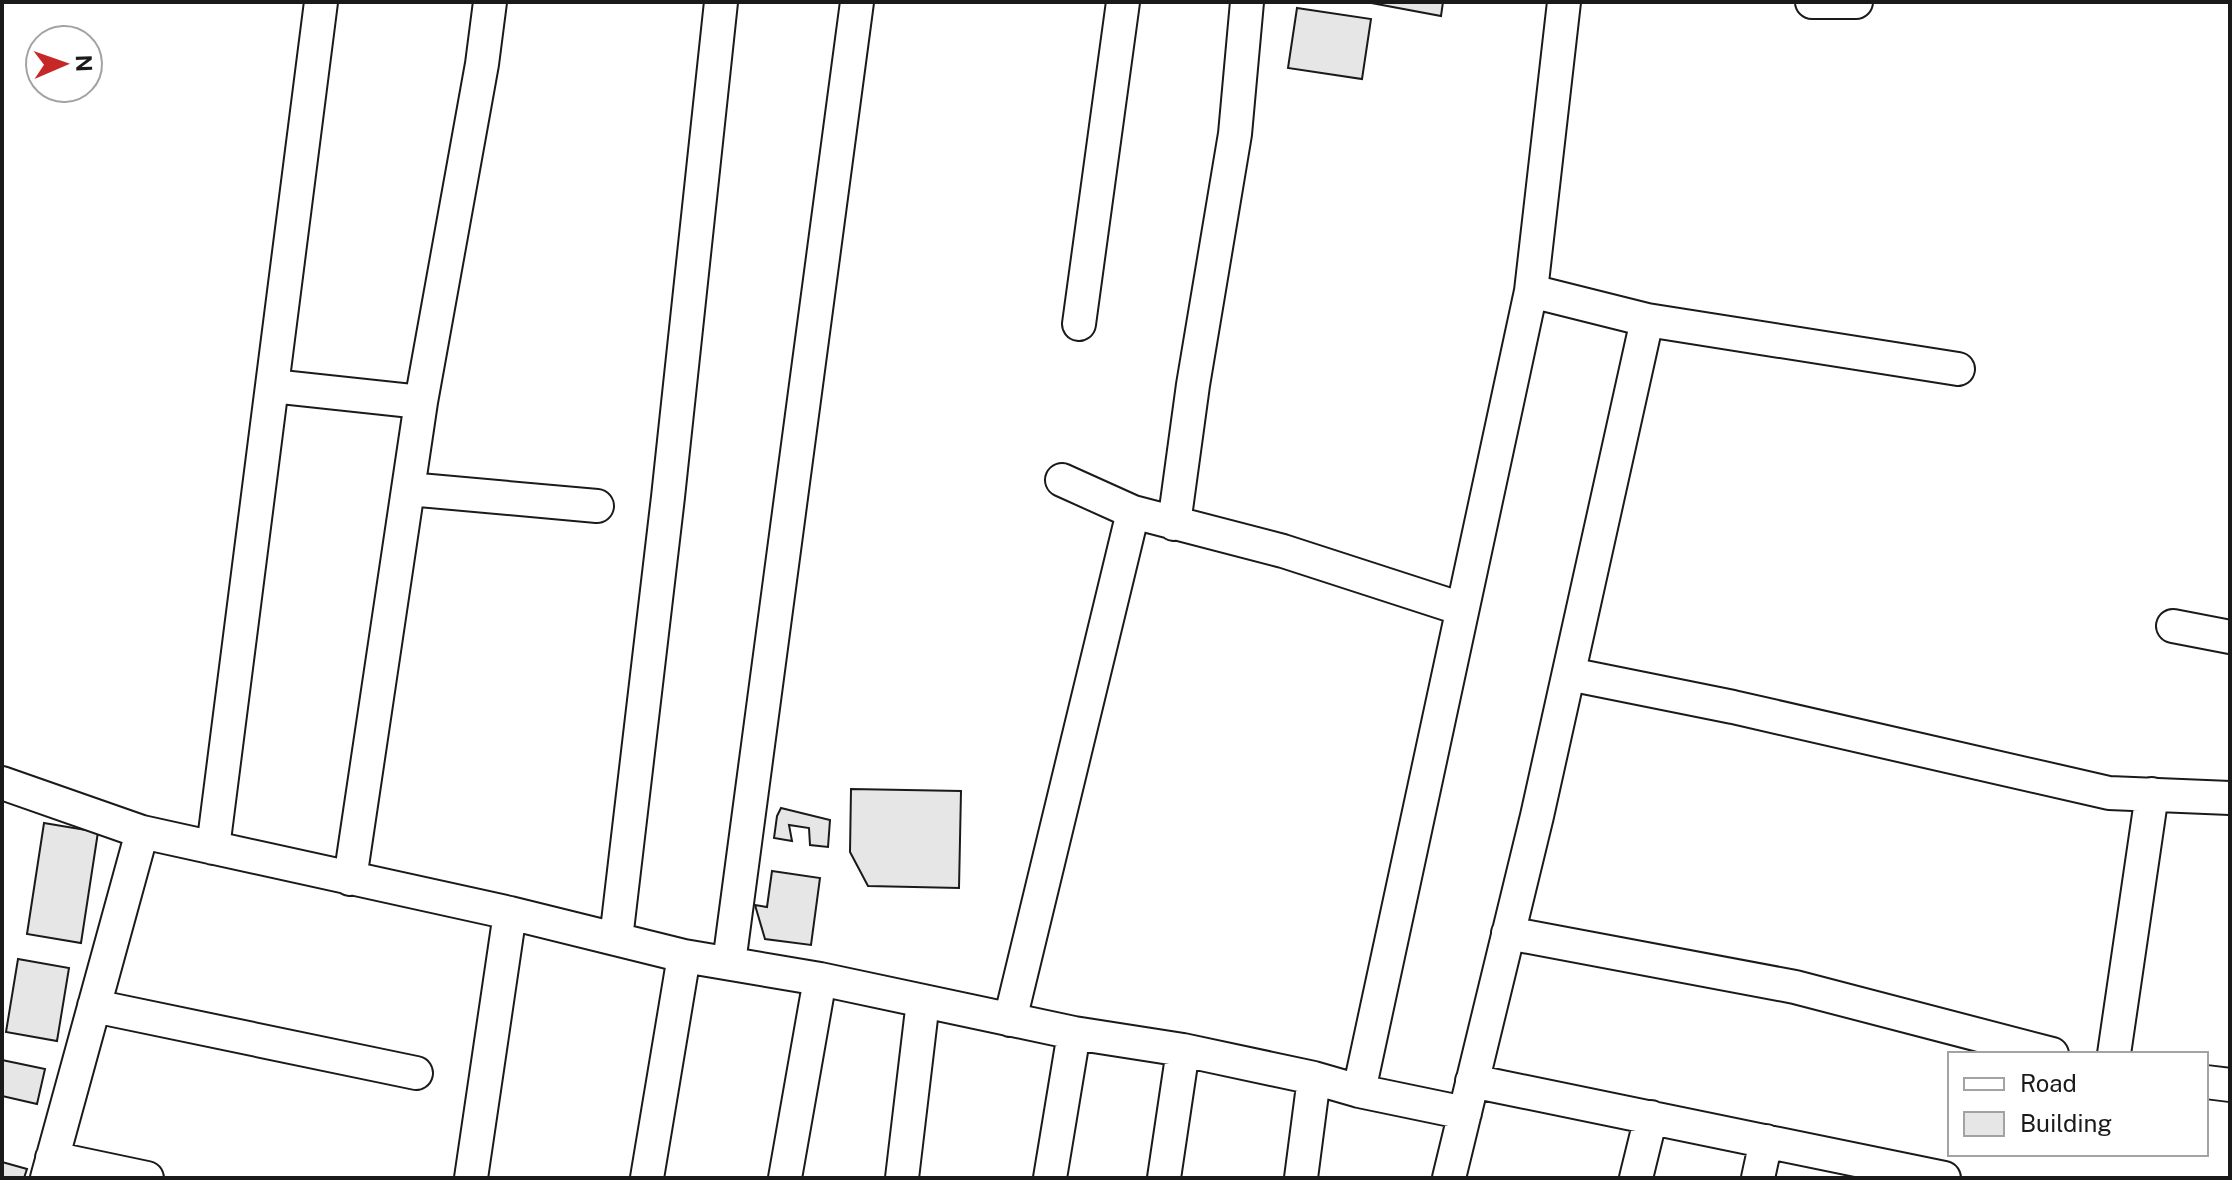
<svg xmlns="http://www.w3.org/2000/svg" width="2232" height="1180" font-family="'Public Sans',sans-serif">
<rect width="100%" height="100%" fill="#fff"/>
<path fill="#e6e6e6" stroke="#1a1a1a" stroke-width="2" d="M1366,2h77l-2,14z
M1297,8l74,11 -9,60 -74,-11z
M851,789l110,2 -2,97 -91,-2 -18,-34z
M781,808l49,12 -2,27 -18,-2 -1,-17 -20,-3 3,16 -18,-3 3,-22z
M44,823l54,9 -17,111 -54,-9z
M772,871l48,7 -9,67 -46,-6 -10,-34 12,2z
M18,959l51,9 -12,73 -51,-9z
M2,1060l43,9 -8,35 -35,-8z
M2,1162l25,7 -3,9h-22z"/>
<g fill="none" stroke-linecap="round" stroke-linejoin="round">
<g stroke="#1a1a1a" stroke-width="36">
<path id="minor" d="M1812,2h44
M1647,320l311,49
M1079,324l44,-322
M272,386l149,16
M1062,480l71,32 150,39 179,58
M408,489l189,17
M1174,524l19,-139 42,-251 12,-132
M2173,626l57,11
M1569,674l164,33 376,86 121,5
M2,783l140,49 368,81 174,43 136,23 254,54 109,17 131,28 45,13 106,22
M213,848l108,-846
M350,879l71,-477 61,-338 8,-62
M1508,933l287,54 257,67
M616,939l52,-442 53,-495
M729,963l128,-961
M94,1006l322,67
M1010,1020l123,-508
M2114,1054l38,-260
M1472,1081l472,97
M2206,1082l24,3
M1359,1091l172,-800
M52,1158l95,20
M47,1178l95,-346
M471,1178l39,-265
M647,1178l37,-222
M785,1178l35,-199
M902,1178l21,-177
M1050,1178l24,-145
M1164,1178l19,-128
M1301,1178l13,-100
M1449,1178l88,-362 110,-496 -116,-29 33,-289
M1636,1178l15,-61
M1758,1178l8,-37"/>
</g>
<use href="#minor" stroke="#fff" stroke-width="32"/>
</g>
<rect width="2232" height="1180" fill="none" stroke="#1a1a1a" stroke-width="8"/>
<rect x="1948" y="1052" width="260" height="104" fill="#ffffff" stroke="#a3a3a3" stroke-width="2"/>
<rect x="1964" y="1078" width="40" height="12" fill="#ffffff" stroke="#a3a3a3" stroke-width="2"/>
<text x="2020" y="1092" font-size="24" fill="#1a1a1a">Road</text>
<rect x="1964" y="1112" width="40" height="24" fill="#e6e6e6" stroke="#a3a3a3" stroke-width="2"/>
<text x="2020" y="1132" font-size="24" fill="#1a1a1a">Building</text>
<g transform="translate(64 64) rotate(88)"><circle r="38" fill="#ffffff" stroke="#a3a3a3" stroke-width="2"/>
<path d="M0-6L14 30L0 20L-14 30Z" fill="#c62828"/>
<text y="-12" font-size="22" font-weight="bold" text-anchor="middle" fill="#1a1a1a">N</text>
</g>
</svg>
